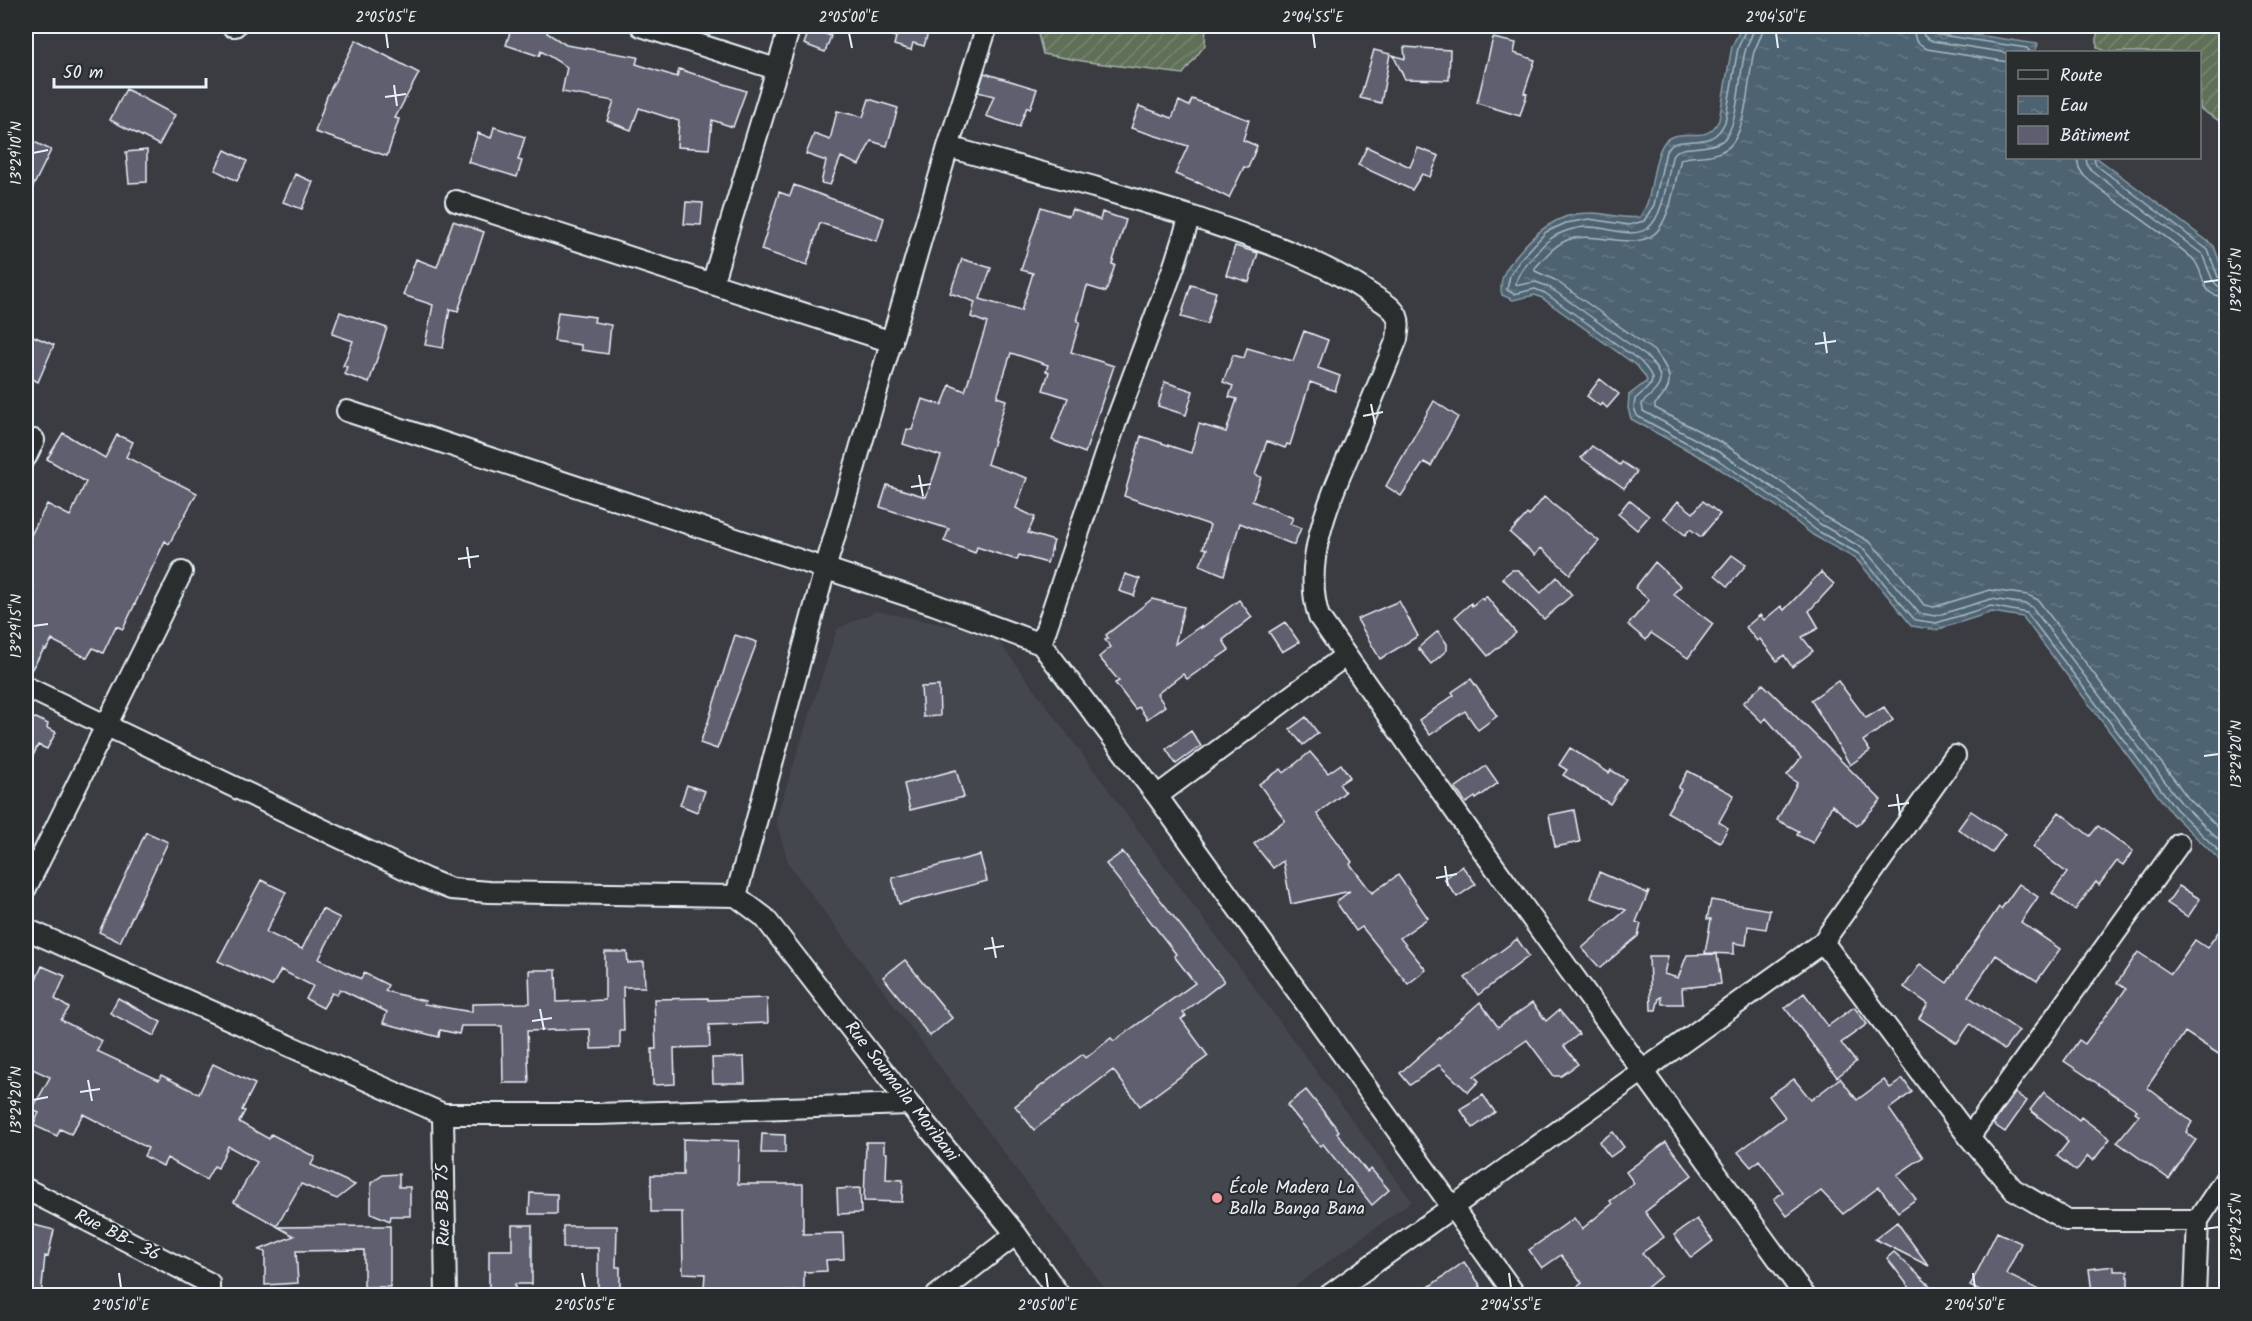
<svg xmlns="http://www.w3.org/2000/svg" width="2252" height="1321" font-family="Kalam,sans-serif">
<defs>
<pattern id="garden-furrows" width="10" height="10" patternUnits="userSpaceOnUse" patternTransform="scale(1.5)"><rect width="10" height="10" fill="#607058"/><path d="M-1 1l2-2M0 10L10 0M9 11l2-2" fill="none" stroke="#778571"/></pattern>
<pattern id="water-ripples" width="26" height="14" patternUnits="userSpaceOnUse" patternTransform="scale(1.5)"><rect width="26" height="14" fill="#4d6371"/><path d="M2 4q2-2 4 0t4 0M15 11q2-2 4 0t4 0" fill="none" stroke="#677a86"/></pattern>
</defs>
<rect width="100%" height="100%" fill="#3a3c42"/>
<filter id="ink" filterUnits="userSpaceOnUse"><feTurbulence type="fractalNoise" baseFrequency=".0167" numOctaves="2"/><feDisplacementMap in="SourceGraphic" scale="12" xChannelSelector="R" yChannelSelector="G"/><feConvolveMatrix kernelMatrix="1 2 1 2 8 2 1 2 1" color-interpolation-filters="sRGB"/></filter>
<g filter="url(#ink)">
<path fill="#454650" d="M876,611l118,24 418,566 -129,94h-173l-322,-432 -12,-44 61,-190z"/>
<path fill="url(#garden-furrows)" stroke="#a4b0a8" stroke-width="1.5" d="M1036,26h170l-1,19 -22,29 -95,-12 -45,-8z
M2097,26h129v99l-26,-16v-57h-93l-10,-5z"/>
<path fill="url(#water-ripples)" stroke="#8b9ca7" stroke-width="1.5" d="M1742,26h174l122,18 -3,8h-27v106h89l117,88 12,35v585l-54,-52 -149,-197 -31,-5 -56,18 -24,-4 -30,-37 -26,-30 -43,-24 -37,-29 -65,-43 -80,-44 -3,-11 1,-13 18,-14 -2,-5 -8,-10 -95,-68 -7,-3 -22,5 -11,-5c-4,-15 4,-27 13,-38 19,-24 42,-44 74,-44 17,-1 33,7 51,4 3,-6 7,-11 8,-17 5,-15 7,-54 21,-62 18,-10 38,7 50,-18l13,-74z"/>
<g fill="none" stroke-linecap="round" stroke-linejoin="round">
<path stroke="#aab8c2" stroke-width="1.5" d="M1747,26l-9,22 -13,74c-11,25 -30,16 -52,22l-7,7 -12,54 -10,16 -15,4 -40,-6 -23,4 -20,9 -25,27 -11,16 -3,15 7,4 21,-5 10,4 95,68c20,21 13,22 -5,38l-1,8 3,9 78,42 64,43 37,29 43,24 56,66 21,3 55,-17 36,7 149,196 50,49
M1754,26c0,9 -7,16 -9,26 -6,20 -6,77 -23,89 -16,10 -39,3 -49,13 -6,19 -8,61 -25,74 -17,12 -42,-2 -60,-1 -12,0 -29,5 -39,13 -6,4 -11,11 -16,17 -6,7 -16,17 -17,27l3,1 17,-3 13,5 97,69c21,23 18,28 -4,47l1,8 76,41 65,43 36,29 44,25 55,64 16,3 56,-17 35,5 6,3 150,197 44,43
M1763,26c0,11 -8,19 -10,30 -5,23 -6,80 -27,93 -16,10 -29,5 -45,10 -7,24 -8,49 -22,70 -18,25 -63,2 -89,10 -15,5 -24,17 -35,29v3l20,9 99,71c17,20 23,35 1,53v4l69,36 65,43 36,30 45,25 30,32 24,31 10,2 56,-17 38,5 10,5 150,198 38,37
M1912,26l4,15 11,8 81,13
M1921,26l3,10 8,5 76,12
M1929,26v5l5,3 93,14 3,4
M2077,158l2,10 5,8c34,29 74,52 108,82 15,14 5,38 34,39
M2086,158l1,6 4,6 111,84 11,27 5,5 8,2
M2094,158l2,7 112,85 10,27 8,3"/>
</g>
<path fill="#5f5e70" stroke="#e8f1f8" stroke-width="1.5" d="M512,26h37l-2,7 19,12 72,12 -2,7 41,13 2,-8 67,22 -13,36 -21,-7 -3,29 -32,-2 2,-26 -40,-13 -8,22 -24,-9 7,-20 -52,-9 5,-25 -26,-16 -2,5 -33,-11z
M871,26h59l-6,20 -11,-3 -2,7 -17,-5 2,-8 -26,-8z
M810,28l21,8 -6,16 -21,-8z
M1493,38l23,5 -2,10 21,7 -11,33 3,1 -7,22 -43,-13z
M356,40l63,33 -24,45 4,1 -12,37 -72,-24 12,-36z
M1404,47l46,3 -1,30 -44,-1 -12,-24 12,4z
M1374,50l16,4 -9,49 -21,-5z
M984,73l53,16 -7,20 -3,-2 -8,20 -33,-11 8,-20 -16,-4z
M126,89l49,26 -16,30 -49,-25z
M869,99l29,9 -11,38 -16,-5 -12,24 -18,-8 -11,28 -9,-2 5,-22 -20,-7 8,-20 16,6 7,-29 26,6z
M1192,99l57,21 -6,20 14,6 -9,22 -4,-1 -15,31 -32,-16v1l-22,-9 13,-28 -57,-18 8,-22 33,12 7,-17 10,5z
M494,127l31,10 -7,23 4,1 -5,16 -49,-15 10,-29 13,5z
M26,138l25,12 -25,51z
M1367,147l43,20 8,-19 21,8 -9,21 -8,-3 -10,16 -54,-25z
M147,150v32l-18,1 -3,-31z
M225,150l22,11 -10,20 -22,-11z
M295,174l18,8 -11,27 -19,-7z
M794,185l90,33 -7,23 -57,-18 -13,42 -46,-15 18,-58 11,4z
M686,202l17,1 -2,22 -17,-1z
M1041,207l28,9 3,-7 28,11 2,-8 24,8 -14,44 3,1 -9,27 -19,-6 -10,35 3,1 -9,30 43,14 -29,87 -33,-13 16,-42 -25,-8 6,-18 -3,-1 2,-6 -37,-12 -14,44 9,3 -19,64 40,14 -11,30 19,9 -7,16 26,8 -7,22 -28,-8 -2,5 -40,-13 -2,6 -31,-12 5,-12 -69,-22 7,-22 39,12 15,-41 -38,-12 4,-15 5,1 10,-31 20,6 8,-20 15,6 22,-68 -16,-6 4,-15 -25,-9 12,-34 29,9 -11,31 41,12 12,-38 -12,-3z
M453,221l31,11 -26,79 -8,-2 -7,39 -18,-3 8,-40 -30,-10 13,-36 21,8z
M1235,246l23,7 -9,29 -23,-7z
M1191,285l25,7 -9,32 -26,-7z
M340,312l47,16 -18,55 -25,-9 3,-7 -4,-1 10,-25 -21,-7z
M558,312l37,5 -1,5 17,3 -3,29 -27,-4v-5l-27,-4z
M1304,331l24,9 -10,28 22,8 -5,15 -25,-9 -20,63 -3,-1 -2,4 -18,-7 -12,34 6,2 -9,24 41,17 -3,6 11,4 -7,17 -54,-22 -16,52 -24,-10 7,-16 -4,-1 7,-23 -86,-29 17,-60 50,17 8,-29 27,8 11,-33 -8,-2 4,-11 -10,-4 10,-27 11,3 3,-10 46,13z
M26,333l28,12 -16,37 -12,-6z
M1600,379l19,15 -12,14 -5,-5 -2,3 -13,-10z
M1165,382l28,9 -7,24 -28,-9z
M1434,401l24,16 -27,49 -7,-4 -23,34 -15,-10z
M63,433l42,25 12,-23 16,7 -7,15 71,36 -28,51 -4,-3 -42,88 -7,-3 -13,27 -10,-5 -6,10 -35,-18 -6,10 -2,-1 -16,26h-2v-71l8,-17 -8,-5v-37l21,-41 23,12 16,-34 -39,-23z
M1592,446l28,19 2,-3 15,10 -13,16 -43,-30z
M1544,497l55,44 -29,33 -29,-26 -6,7 -25,-22 17,-19 2,2z
M1629,500l20,16 -12,14 -19,-16z
M1678,501l15,12 10,-12 17,13 -19,23 -11,-8 -5,6 -21,-17z
M1732,555l14,10 -18,21 -13,-11z
M1655,562l26,24 -8,8 40,30 -25,34 -37,-25 -5,7 -18,-15 21,-25 -14,-12z
M1512,570h6l23,23 16,-16 15,18 -28,24 -42,-41z
M1821,572l13,12 -25,27 10,17 -17,9 11,14 -21,16 -8,-12 -7,6 -17,-22 -3,2 -11,-14 14,-12 4,5 17,-14 3,4z
M1125,574l15,5 -6,17 -15,-5z
M1486,596l30,37 -28,23 -33,-39 16,-14 1,3 9,-8 2,2z
M1152,599l32,8 -9,37 27,-19 -2,4 39,-29 13,17 -29,23 6,10 -42,29 -4,-5 -26,20 8,12 -18,13 -8,-12 -4,2 -20,-26 4,-2 -20,-24 12,-10 -6,-7 3,-2 -2,-3z
M1399,601l19,35 -38,23 -23,-40z
M1285,622l14,20 -17,10 -13,-20z
M1438,631l9,13v6l-16,14 -13,-16z
M735,635l22,7 -40,107 -17,-6 8,-21z
M1471,679l26,37 -19,14 -13,-19 -35,24 -11,-15 35,-25 -2,-3z
M1838,681l28,37 18,-11 9,13 -30,21 7,10 -20,14 -39,-65z
M1763,684l118,116 -24,26 -25,-21 -19,38 -16,-8 2,-4 -22,-11 20,-37 -10,-8 14,-17 -35,-40 -4,4 -19,-19z
M939,686l1,30 -17,1 -2,-30z
M1306,717l12,16 -15,12 -13,-16z
M36,718l12,6 -1,4 9,4 -9,17 -9,-4 -12,26v-51z
M1191,731l10,15 -25,18 -10,-15z
M1570,748l39,25 2,-3 15,9 -16,25 -47,-29 4,-5 -8,-5z
M1310,752l18,21 13,-9 9,13 -11,7 6,8 -28,22 35,48 -2,2 22,29 26,-18 30,43 -28,20 26,32 -18,14 -46,-57 -6,4 -20,-29 14,-11 -59,13 -8,-43 -10,7 -19,-24 31,-24 -26,-36 22,-15 3,4z
M1486,766l12,17 -22,16 -1,-2 -9,6 -11,-15z
M956,770l8,27 -54,13 -6,-26z
M1688,771l46,24 -15,27 9,6 -8,14 -53,-30 14,-22 -3,-2z
M687,785l18,6 -8,21 -17,-7z
M1574,810l6,32 -25,5 -6,-32z
M1971,811l34,23 -13,19 -34,-24z
M2059,812l31,24 8,-10 35,25 -10,14 -6,-4 -18,24 -3,-3 -21,28 -23,-17 15,-20 -34,-26z
M146,832l22,10 -48,100 -21,-10z
M1123,852l101,129 -41,32 3,3 -5,3 27,37 -68,50 -27,-36 -79,60 -19,-24 68,-52 3,4 25,-20 3,3 81,-58 -21,-27 2,-2 -70,-90z
M980,855l7,26 -88,23 -7,-26z
M1462,866l14,18 -19,13 -13,-18z
M1599,872l48,21 2,-2 -13,31 5,2 -3,12 -38,32 -18,-20 44,-38 -35,-12z
M261,880l25,12 -20,40 36,17 20,-40 18,9 -21,41 42,20 3,-6 24,12 -3,6 40,10 -1,3 48,8v-8l58,-1 -1,-33h27l1,32 48,-2v-48h22l1,11 16,-1 1,25h-22l1,44h-4v17l-29,1 -1,-20 -63,2 2,52h-26l-1,-57h-41l-2,8 -19,-4 -1,7 -56,-14 4,-11 -47,-23 -3,6 -5,-2 -9,15 -17,-9 7,-13 -32,-16 -9,16 -54,-25z
M2019,884l19,13 -17,25 39,27 -23,32 -41,-26 -28,41 51,35 -15,19 -34,-26 -13,19 -38,-25 9,-14 -24,-17 16,-23 27,19 52,-76 2,2z
M2179,886l21,13 -12,18 -21,-14z
M1711,900l59,10 -4,19 -18,-3 -2,19 -12,-2v11l-29,-1 6,-34h-4z
M2226,921v138l-41,-27 -37,54v2l44,34 -6,10 10,8 -27,39 -52,-37 22,-27 -4,-3 2,-2 -73,-49 15,-21 6,4 41,-55 -9,-6 21,-31 33,22 24,-34 12,8z
M1517,939l12,17 -51,39 -13,-17z
M1717,954l4,30 -39,4 1,16h-21l-1,-7 -2,1 -3,12h-5l-2,-54h19l-4,18 14,4 9,-23z
M905,960l47,58 -22,18 -47,-59z
M42,966l23,10 -10,23 14,9 -8,12 41,21 -5,10 62,29 2,-5 38,19 14,-30 42,20 -13,26 3,1 -6,11 30,17 2,-5 44,23 -4,8 44,20 -18,14 -36,-15 -24,42 -43,-24 23,-40 -29,-16 -10,22 -4,-2 -8,14 -39,-22 -4,8 -19,-10 4,-8 -65,-34 -12,20 -11,-5 -3,7 -24,-11 6,-12 -7,-3 18,-33 -24,-11 7,-13 -7,-4v-47z
M1804,993l24,33 26,-19 13,17 -26,19 15,19 -19,15 -52,-69z
M118,998l43,24 -7,14 -44,-23z
M708,998v2l59,-2 1,25 -59,2 1,22 -36,1 1,36 -22,1 -1,-36h4l-2,-50z
M1480,1002l18,25 34,-24 14,18 13,-11 20,24 -15,12 14,18 -17,12h-7l-27,-36 -53,36 5,5 -11,11 -29,-27 -29,20 -10,-12z
M744,1057l1,26h-32l-1,-25z
M1840,1078l17,22 27,-20 6,8 13,-9 9,13 -23,17 34,48 -26,18 19,24 -18,13 -19,-25 -36,27 -22,-23 -34,25 -13,-17 9,-7 -24,-32 -8,7 -13,-15 47,-35 -16,-21 25,-17 17,21z
M1306,1090l33,41 -2,2 30,39 4,-3 18,21 -17,15 -49,-61 -3,2 -33,-41z
M2044,1092l35,28 2,-3 29,22 -17,22 -5,-5 -12,15 -19,-15 11,-14 -3,-3 1,-1 -36,-28z
M2015,1093l12,8 -22,31 -12,-8z
M1483,1095l12,17 -22,16 -13,-19z
M1613,1132l11,15 -14,10 -11,-15z
M762,1134l23,1v18h-24z
M683,1139l56,2 -1,43h65v50l40,-1 1,26 -18,1 1,11 -23,1v19l-55,2 -45,-5 1,-14 -22,-1 -1,-61h-31v-37h32z
M866,1142h18v10l3,1 -1,26 17,1 -1,22 -38,-1z
M1666,1142l26,33 -47,37 19,25 -22,16 19,23 -24,20h-72l17,-13 -21,-28 -19,13 -13,-18 45,-32 8,11 30,-25 -2,-3 24,-18 -8,-11z
M399,1174v13h11v29h-19l-1,5 -19,-8v-30l12,-8z
M860,1188l1,25 -23,1 -1,-25z
M530,1193l27,1v20h-28z
M1697,1219l16,22 -22,17 -17,-23z
M1897,1222l12,17 20,27 -54,-27z
M26,1223l28,7 -6,27 -3,-1 -4,40h-15z
M512,1225h20v59h-17v12h-26v-46h23z
M372,1226h18v61h-26v-37l-68,1 2,32 -33,2v-33l-6,-2 35,-14 -16,-9z
M563,1226h54l-1,41h4v29h-22v-48h-35z
M1997,1232l24,11 -15,31 46,22h-63l-19,-10z
M1894,1252l47,44h-25l-29,-38z
M1464,1262l17,24 -14,10h-51z
M2114,1266v5h14v20l-36,1 -3,-23z"/>
<g fill="none" stroke-linecap="round" stroke-linejoin="round">
<g stroke="#e8f1f8" stroke-width="24">
<path id="street" d="M232,26h3
M641,26l135,43
M948,147l146,40 96,29 -16,50 -57,153 -76,225
M456,201l436,141
M1190,216c63,22 127,41 182,79 9,6 20,11 25,21 3,7 1,15 0,23 -13,32 -27,65 -40,97 -23,54 -57,122 -38,181l167,238 319,441
M712,284l78,-258
M347,411l586,193 108,40 116,152 359,500
M26,457l8,-17
M26,687l400,192 25,10 38,3 247,4
M1157,796l188,-140
M26,888l156,-316
M736,896l89,-327 123,-422 39,-121
M736,896l28,21 145,187 107,130 44,62
M26,929l417,185h154l312,-10
M1823,942l146,195 44,52 53,31h132
M443,1114l3,182
M1969,1137l210,-293
M26,1189l183,94v13
M936,1296l80,-62
M1328,1296l495,-354 132,-186
M2195,1296l3,-76 28,-42"/>
</g>
<use href="#street" stroke="#2a2d2e" stroke-width="20"/>
</g>
</g>
<path fill="none" stroke="#e8f1f8" stroke-width="2" d="M386,33l2,15M849,33l3,15M1313,33l2,15M1776,33l2,15M394,85l3,21M385,97l21,-3M33,153l15,-3M2204,282l15,-2M1824,332l3,21M1815,344l21,-3M1371,404l4,20M1363,416l20,-4M919,475l4,21M911,487l20,-3M467,547l3,21M458,559l21,-3M33,626l15,-2M2204,756l15,-2M1897,794l3,21M1888,806l21,-3M1445,866l3,20M1436,878l21,-4M992,937l4,21M984,949l20,-3M540,1009l4,21M532,1021l20,-3M88,1080l4,21M80,1092l20,-3M33,1100l15,-3M2204,1229l15,-2M119,1273l2,15M582,1273l3,15M1046,1273l2,15M1509,1273l2,15M1973,1273l2,15"/>
<circle fill="#ff9aa2" stroke="#2a2d2e" stroke-width="2" cx="1217" cy="1198" r="6"/>
<g text-anchor="middle" dominant-baseline="central" stroke-width="4.5" stroke-linejoin="round" paint-order="stroke">
<g font-size="18" fill="#e8f1f8" stroke="#2a2d2e">
<text transform="translate(901 1092) rotate(52)">Rue Soumaila Moribani</text>
<text transform="translate(444 1205) rotate(-91)">Rue BB 75</text>
<text transform="translate(117 1236) rotate(27)">Rue BB- 36</text>
</g>
<g font-size="18" fill="#e8f1f8" stroke="#2a2d2e" text-anchor="start">
<text x="1229" y="1188">École Madera La<tspan x="1229" dy="21">Balla Banga Bana</tspan></text>
</g>
</g>
<rect width="2252" height="1321" fill="none" stroke="#2a2d2e" stroke-width="66"/>
<rect x="2006" y="51" width="195" height="108" fill="#2a2d2e" stroke="#767b7f" stroke-width="1.5"/>
<rect x="2018" y="70" width="30" height="9" fill="#2a2d2e" stroke="#767b7f" stroke-width="1.5"/>
<text x="2060" y="81" font-size="18" fill="#e8f1f8">Route</text>
<rect x="2018" y="96" width="30" height="18" fill="url(#water-ripples)" stroke="#767b7f" stroke-width="1.5"/>
<text x="2060" y="111" font-size="18" fill="#e8f1f8">Eau</text>
<rect x="2018" y="126" width="30" height="18" fill="#5f5e70" stroke="#767b7f" stroke-width="1.5"/>
<text x="2060" y="141" font-size="18" fill="#e8f1f8">Bâtiment</text>
<path d="M54 78v9h152v-9" fill="none" stroke="#e8f1f8" stroke-width="3"/>
<text x="63" y="78" font-size="18" fill="#e8f1f8" stroke="#2a2d2e" stroke-width="4.5" paint-order="stroke">50 m</text>
<rect x="33" y="33" width="2186" height="1255" fill="none" stroke="#e8f1f8" stroke-width="2"/>
<g font-size="15" text-anchor="middle" fill="#e8f1f8">
<text x="386" y="22">2°05'05"E</text>
<text x="849" y="22">2°05'00"E</text>
<text x="1313" y="22">2°04'55"E</text>
<text x="1776" y="22">2°04'50"E</text>
<text transform="translate(16 153) rotate(-90)" y="5">13°29'10"N</text>
<text transform="translate(2236 280) rotate(-90)" y="5">13°29'15"N</text>
<text transform="translate(16 626) rotate(-90)" y="5">13°29'15"N</text>
<text transform="translate(2236 754) rotate(-90)" y="5">13°29'20"N</text>
<text transform="translate(16 1100) rotate(-90)" y="5">13°29'20"N</text>
<text transform="translate(2236 1227) rotate(-90)" y="5">13°29'25"N</text>
<text x="121" y="1310">2°05'10"E</text>
<text x="585" y="1310">2°05'05"E</text>
<text x="1048" y="1310">2°05'00"E</text>
<text x="1511" y="1310">2°04'55"E</text>
<text x="1975" y="1310">2°04'50"E</text>
</g>
</svg>
